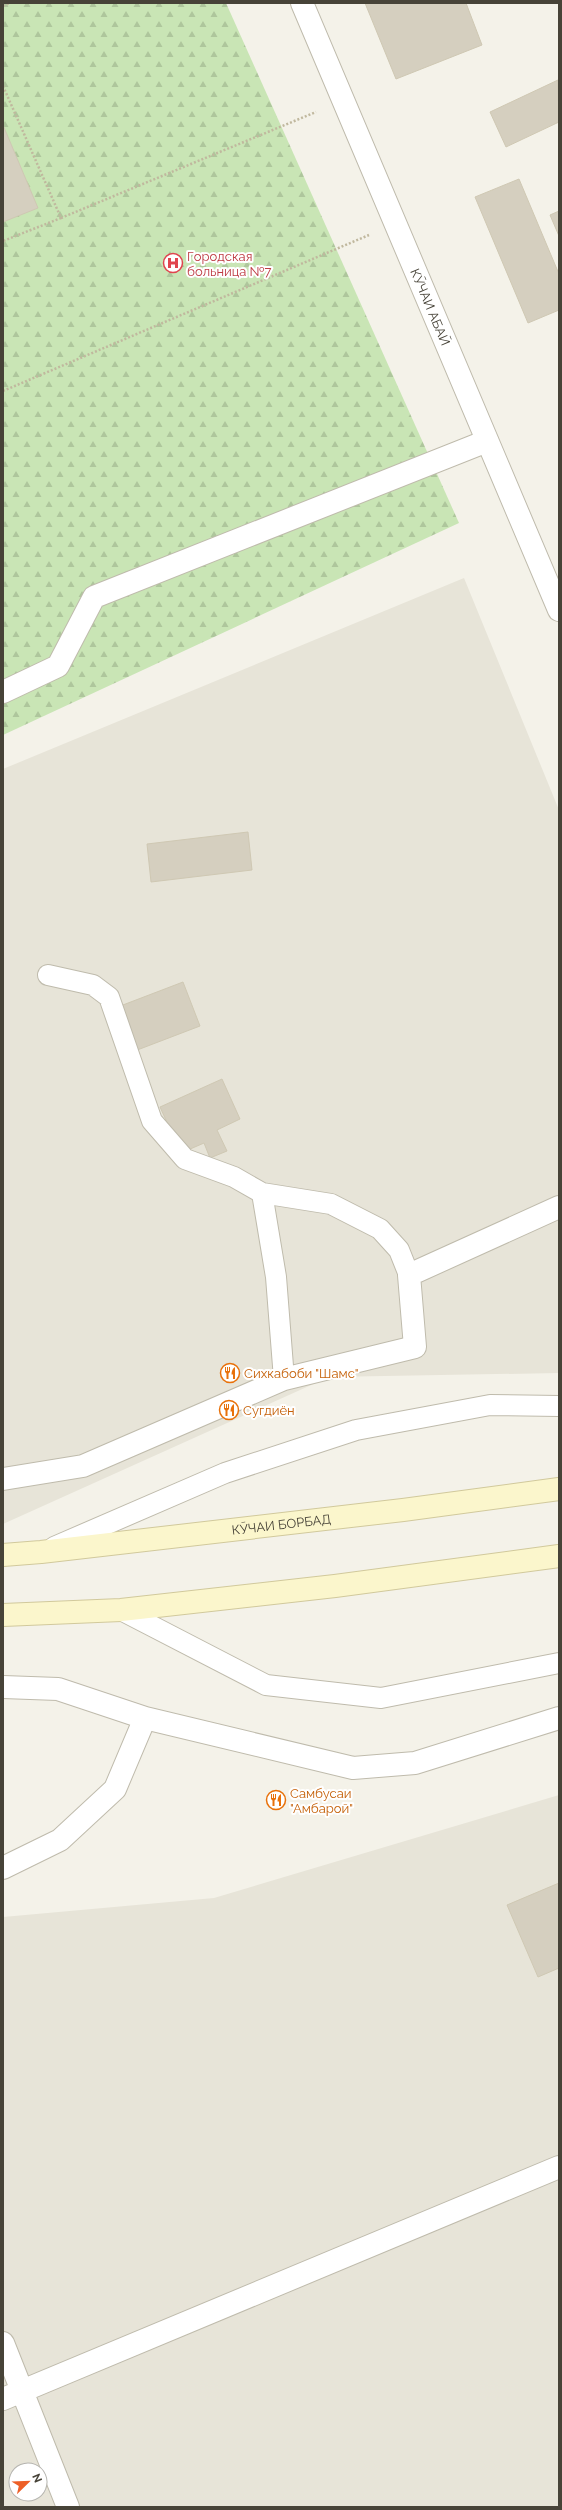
<svg xmlns="http://www.w3.org/2000/svg" width="562" height="2510" font-family="Raleway,sans-serif">
<defs>
<pattern id="forest-firs" width="22" height="20" patternUnits="userSpaceOnUse"><rect width="22" height="20" fill="#c9e5b5"/><path d="M5 1l3.5 6h-7zM16 11l3.5 6h-7z" fill="#aec69c"/></pattern>
</defs>
<rect width="100%" height="100%" fill="#f4f2e9"/>
<path fill="#e7e4d8" fill-rule="evenodd" d="M464,578l95,232v563l-230,4 -326,147v-755z
M559,1795v712h-556v-590l211,-19zM16,2470h24v24h-24z"/>
<path fill="url(#forest-firs)" d="M3,3h223l233,520 -456,212z"/>
<path fill="#d5cfbf" stroke="#cfc8b3" d="M365,3h101l16,42 -86,34z
M558,80l1,42 -53,25 -16,-35z
M3,125l35,83 -35,14z
M519,179l40,95v36l-31,13 -53,-126z
M559,211v25l-9,-21z
M248,832l4,38 -101,12 -4,-38z
M183,982l17,44 -68,26 -17,-44z
M222,1079l18,40 -23,11 10,21 -17,7 -6,-15 -23,10 -21,-46z
M559,1883v85l-21,9 -31,-72z"/>
<g fill="none" stroke-linecap="round" stroke-linejoin="round">
<g stroke="#bfbbac" stroke-width="22">
<path id="service" d="M48,975l45,10 16,12 43,124 33,38 49,18 28,16 14,84 8,102
M262,1193l69,11 49,25 19,21 10,25
M54,1547l171,-74 131,-43 134,-25 69,1
M121,1610l145,75 115,13 178,-35"/>
</g>
<g stroke="#bfbbac" stroke-width="24">
<path id="minor" d="M3,692l55,-26 36,-69 393,-156
M3,1479l80,-13 201,-87 131,-32 -6,-72 150,-68
M3,1687l55,2 87,29 208,50 62,-5 144,-45
M3,1868l57,-28 55,-51 30,-71
M3,2343l65,164
M3,2399l556,-232"/>
</g>
<g stroke="#bfbbac" stroke-width="24">
<g id="tertiary">
<path id="s1" d="M302,3l257,607"/>
</g>
</g>
<g stroke="#d1c99c" stroke-width="24">
<g id="secondary">
<path id="s2" d="M3,1555l38,-3 362,-42 156,-21"/>
<path d="M3,1615l118,-5 214,-24 224,-30"/>
</g>
</g>
<path stroke="#c0b89e" stroke-width="2.5" stroke-dasharray="2 2" stroke-linecap="butt" d="M3,6l7,-3
M3,86l58,132 -58,23
M61,218l255,-106
M3,391l366,-156"/>
<use href="#service" stroke="#fff" stroke-width="20"/>
<use href="#minor" stroke="#fff" stroke-width="22"/>
<use href="#tertiary" stroke="#fff" stroke-width="22"/>
<use href="#secondary" stroke="#fbf6cc" stroke-width="22"/>
</g>
<defs>
<g id="hospital-ring" transform="scale(1)"><circle r="9.5" fill="#fff" stroke="#e0444e" stroke-width="1.5"/><path d="M-5-5h3v3.5h4V-5h3V5h-3V1.5h-4V5h-3Z" fill="#e0444e"/></g>
<g id="restaurant-ring" transform="scale(1)"><circle r="9.5" fill="#fff" stroke="#e8710a" stroke-width="1.5"/><path d="M-5-6h1v4h1v-4h1v4h1v-4h1v5L-1.5 .5V6h-2V.5L-5-1ZM5-6V6H3V1.5H1.5Q1.5-4 5-6Z" fill="#e8710a"/></g>
</defs>
<g fill-rule="evenodd">
<use href="#hospital-ring" x="173" y="263"/>
<use href="#restaurant-ring" x="230" y="1373"/>
<use href="#restaurant-ring" x="229" y="1410"/>
<use href="#restaurant-ring" x="276" y="1800"/>
</g>
<g text-anchor="middle" dominant-baseline="central" stroke-width="4" stroke-linejoin="round" paint-order="stroke">
<g font-size="13" fill="#be3a42" stroke="#fff" text-anchor="start">
<text x="187" y="256">Городская<tspan x="187" dy="15">больница №7</tspan></text>
</g>
<g font-size="13" fill="#474338" stroke="#fff">
<text stroke="none"><textPath href="#s1" startOffset="330">КӮЧАИ АБАӢ</textPath></text>
<text stroke="none"><textPath href="#s2" startOffset="280">КӮЧАИ БОРБАД</textPath></text>
</g>
<g font-size="13" fill="#c56008" stroke="#fff" text-anchor="start">
<text x="244" y="1373">Сихкабоби "Шамс"</text>
<text x="243" y="1410">Сугдиён</text>
<text x="290" y="1793">Самбусаи<tspan x="290" dy="15">"Амбарой"</tspan></text>
</g>
</g>
<rect width="562" height="2510" fill="none" stroke="#474338" stroke-width="8"/>
<g transform="translate(28 2482) rotate(67)"><circle r="19" fill="#ffffff" stroke="#b5b4af"/>
<path d="M0-3L7 15L0 10L-7 15Z" fill="#ed5f27"/>
<text y="-6" font-size="11" font-weight="bold" text-anchor="middle" fill="#474338">N</text>
</g>
</svg>
